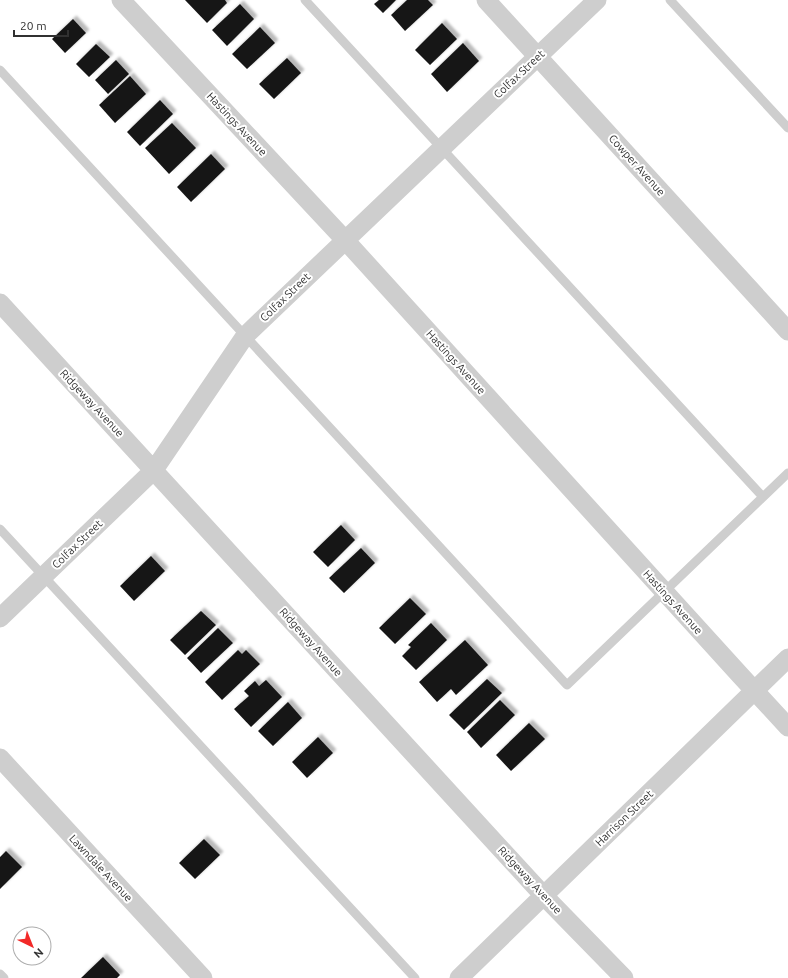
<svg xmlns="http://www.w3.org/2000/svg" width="788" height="978" font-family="Ubuntu,sans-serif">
<defs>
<filter id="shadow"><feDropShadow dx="3.5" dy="-3.5" stdDeviation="1" flood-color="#0004"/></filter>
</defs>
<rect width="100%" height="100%" fill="#fff"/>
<path fill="#181818" filter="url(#shadow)" d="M185,0h40l2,3 -20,20z
M379,0h17l-13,13 -9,-9z
M407,0h21l5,5 -28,26 -14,-16z
M240,4l14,15 -27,27 -15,-16z
M73,19l13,14 -21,20 -13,-14z
M442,23l15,16 -27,26 -15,-15z
M260,27l15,16 -28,26 -15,-15z
M463,43l16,18 -32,31 -16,-18z
M96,44l14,13 -21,20 -13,-13z
M287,58l14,15 -27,26 -15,-15z
M116,60l13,14 -21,20 -13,-14z
M130,76l16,18 -31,29 -16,-18z
M160,100l13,14 -33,32 -13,-14z
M172,123l24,25 -27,26 -24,-26z
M211,154l14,15 -34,33 -14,-15z
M341,525l14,15 -27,27 -15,-15z
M361,548l14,15 -31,30 -15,-15z
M151,556l14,15 -31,30 -14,-15z
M410,598l16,16 -31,30 -16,-16z
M201,611l15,14 -31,30 -15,-15z
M431,623l16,17 -31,30 -14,-14 9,-9 -3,-2z
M218,628l15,15 -32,30 -14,-15z
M465,640l23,25 -32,30 -5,-6 -14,13 -18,-20z
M238,650l4,4 4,-4 14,14 -38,36 -17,-18z
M487,679l15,14 -38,37 -15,-15z
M266,680l16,17 -31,30 -17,-18 15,-13 -5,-5 11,-10 4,5z
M500,700l15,15 -34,33 -14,-16z
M288,702l14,16 -29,28 -15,-15z
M529,723l16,16 -34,32 -15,-16z
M318,737l15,16 -26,25 -15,-16z
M204,839l16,16 -25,24 -16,-16z
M6,851l16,16 -22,22v-32z
M103,957l17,18 -3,3h-36z"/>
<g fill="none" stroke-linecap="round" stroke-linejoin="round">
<path stroke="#cecece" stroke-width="9" d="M305,0l458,497
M670,0l118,128
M0,70l567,615 221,-212
M0,529l415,449
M0,974l4,4"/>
<path stroke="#cecece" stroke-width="19" d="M121,0l224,240 395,435 48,52
M486,0l302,331
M0,303l544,593 80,82
M0,618l154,-148 91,-134 352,-336
M0,758l203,220
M459,978l329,-320"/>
</g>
<g text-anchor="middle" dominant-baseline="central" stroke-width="4" stroke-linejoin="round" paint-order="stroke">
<g font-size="11" fill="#313131" stroke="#fff">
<text transform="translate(519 74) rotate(-43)">Colfax Street</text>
<text transform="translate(237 124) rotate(47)">Hastings Avenue</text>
<text transform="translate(637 165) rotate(48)">Cowper Avenue</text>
<text transform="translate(285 297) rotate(-44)">Colfax Street</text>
<text transform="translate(456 362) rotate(48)">Hastings Avenue</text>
<text transform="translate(92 403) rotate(47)">Ridgeway Avenue</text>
<text transform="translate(77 544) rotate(-44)">Colfax Street</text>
<text transform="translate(673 602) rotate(48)">Hastings Avenue</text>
<text transform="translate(311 642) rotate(48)">Ridgeway Avenue</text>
<text transform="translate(624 818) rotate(-44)">Harrison Street</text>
<text transform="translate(101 868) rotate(47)">Lawndale Avenue</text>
<text transform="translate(530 880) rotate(47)">Ridgeway Avenue</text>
</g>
</g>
<g transform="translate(32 946) rotate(137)"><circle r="19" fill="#ffffff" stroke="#adadad"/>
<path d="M0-3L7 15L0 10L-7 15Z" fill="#f22928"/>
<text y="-6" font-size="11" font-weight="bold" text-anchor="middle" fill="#313131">N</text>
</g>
<path d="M14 30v6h54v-6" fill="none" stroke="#313131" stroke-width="2"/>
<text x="20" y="30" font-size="12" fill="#313131" stroke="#ffffff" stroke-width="3" paint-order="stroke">20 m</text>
</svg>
